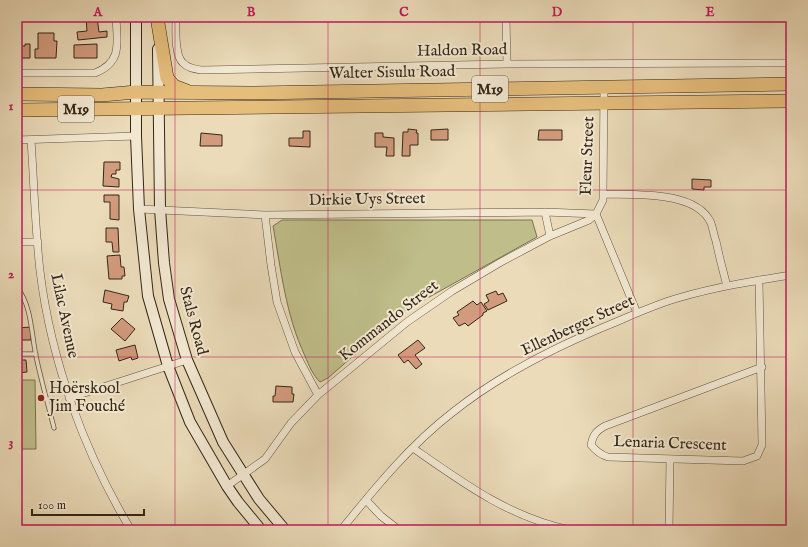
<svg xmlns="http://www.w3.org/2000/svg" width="808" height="547" font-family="'IM FELL English',serif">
<rect width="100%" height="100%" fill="#ebdbb9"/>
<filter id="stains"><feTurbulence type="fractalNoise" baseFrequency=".005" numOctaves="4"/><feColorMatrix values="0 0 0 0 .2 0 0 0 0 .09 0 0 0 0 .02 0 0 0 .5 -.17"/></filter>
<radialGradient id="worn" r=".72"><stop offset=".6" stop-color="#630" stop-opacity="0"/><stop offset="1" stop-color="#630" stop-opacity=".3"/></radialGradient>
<path fill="#bfbe8a" stroke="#7a7250" d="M282,220h250l5,17 -131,73 -78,68 -8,4c-7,-7 -11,-16 -15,-26 -19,-40 -24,-86 -32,-130z
M17,380h18l1,69h-19z"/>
<path fill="#d39b7d" stroke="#342617" d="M86,17h11l2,15 8,-1v6l-29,3 -1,-8 10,-1z
M38,33h16v8h3l-1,17h-21v-9h3z
M17,40h2l-1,6h7v-2h5v14h-13z
M97,44v14h-23v-13z
M408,129l9,1 -1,3h2v12h-8v11h-8l1,-24h5z
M448,129v11h-17v-10z
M539,130h23v10h-24z
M303,131h7v16l-21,-1v-8h14z
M201,133l21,2v11h-22z
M375,133h8v4l11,1v18h-8l1,-9h-12z
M104,162h16v8h-4v4h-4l-1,3 8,2v8l-16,-1z
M692,179l19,1v7h-7v3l-12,-1z
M104,195h15v25l-9,-1v-17h-6z
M106,228h12l1,24h-6l-1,-10h-6z
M120,255l1,12h3l1,9h-3v3h-13l-2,-23z
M105,290l24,6 -2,6h-3l-1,9 -12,-2 1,-5 -9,-2z
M496,291l2,4 5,-2 4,8 -19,9 -4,-6 5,-3 -3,-6z
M473,301l4,4 4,-3 6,9 -4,2v2l-15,11 -3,-3 -6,3 -6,-8 6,-3 -2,-3z
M122,318l13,11 -10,12 -14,-12z
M31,327v13h-14v-12z
M418,340l7,8 -10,7 7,9 -6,5 -8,-9 -4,3 -6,-8z
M135,345l3,13 -6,2 -1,-3 -12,4 -3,-11z
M17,360h9l1,12 -10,1z
M276,386l16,1v7h2l-1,8h-20v-6h2z"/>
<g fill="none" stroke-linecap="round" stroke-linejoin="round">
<g stroke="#625340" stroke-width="5">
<path id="lane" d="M17,287c15,20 14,45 19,69 5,24 12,48 18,72
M17,354h19"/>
</g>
<g stroke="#625340" stroke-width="8">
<path id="street" d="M176,17c0,12 -2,38 7,46 5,5 11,6 18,7l306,-6 284,-1
M506,17l1,47
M17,73h78c28,-11 22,-31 21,-56
M17,140l119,-4
M31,140c3,43 4,87 9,131 11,90 44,181 91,259
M603,194c31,1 93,-4 108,29 2,6 3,13 5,18 3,15 7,30 11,45
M139,209l126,6 280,-3 51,2
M545,212l5,24
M596,214l41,99
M265,215l6,50 6,37 18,50 23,43
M17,242h21
M759,280l3,165 -5,11 -14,5 -135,-4c-7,-2 -12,-6 -17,-12 2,-10 5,-14 14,-19l157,-59
M69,398l118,-38
M413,448c50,35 96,69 157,82
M227,486l38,-27 26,-36 27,-28 89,-73 45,-31 49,-29 49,-26 39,-16 7,-6 7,-14v-6l1,-107
M366,500l15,16 18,14
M341,530c34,-42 69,-85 112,-118 49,-39 106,-67 163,-90 21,-9 41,-18 62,-24 37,-11 75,-17 113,-23
M669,530l1,-71"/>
</g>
<g stroke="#342617" stroke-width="12">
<path id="secondary" d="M136,17v119l3,73 9,87 20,70 22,56 37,64 11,16 23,28
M158,49l2,160 4,54 5,36 18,61 36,82 36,57 26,31"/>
</g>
<g stroke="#342617" stroke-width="14">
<path id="highway" d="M157,17l10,61 7,8 13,5
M17,94l85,1 34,-3 116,1 539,-9
M17,110l774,-9"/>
</g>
<use href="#lane" stroke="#f2e8d2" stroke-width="3.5"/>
<use href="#street" stroke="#f2e8d2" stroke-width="7"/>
<use href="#secondary" stroke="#f2e8d2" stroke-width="10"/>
<use href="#highway" stroke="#e6be7c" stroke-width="13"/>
</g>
<path fill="none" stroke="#c2185b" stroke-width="1" stroke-opacity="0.55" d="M175,17v513M328,17v513M480,17v513M633,17v513M17,190h774M17,357h774"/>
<circle fill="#8f2418" stroke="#f2e8d2" stroke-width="1.5" cx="41" cy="398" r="4"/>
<g text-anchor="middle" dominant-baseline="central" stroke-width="4" stroke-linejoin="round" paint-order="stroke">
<g fill="#f2e8d2" stroke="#6d604f" stroke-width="1">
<rect x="472" y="76" width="36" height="26" rx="3"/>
<rect x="58" y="96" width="36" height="26" rx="3"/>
</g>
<g font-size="15" font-weight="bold" fill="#342617">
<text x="490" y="89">M19</text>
<text x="76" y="109">M19</text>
</g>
<g font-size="16" fill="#342617" stroke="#f2e8d2">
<text transform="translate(462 51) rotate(-1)">Haldon Road</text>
<text transform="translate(392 73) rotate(-1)">Walter Sisulu Road</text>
<text transform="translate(588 156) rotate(-88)">Fleur Street</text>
<text transform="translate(367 200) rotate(-1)">Dirkie Uys Street</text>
<text transform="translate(64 316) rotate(78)">Lilac Avenue</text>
<text transform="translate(193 321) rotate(75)">Stals Road</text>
<text transform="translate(389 321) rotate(-38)">Kommando Street</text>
<text transform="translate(578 326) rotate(-25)">Ellenberger Street</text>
<text transform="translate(670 444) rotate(2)">Lenaria Crescent</text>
</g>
<g font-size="16" fill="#342617" stroke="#f2e8d2" text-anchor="start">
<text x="49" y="389">Hoërskool<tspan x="49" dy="18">Jim Fouché</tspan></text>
</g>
</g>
<rect width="808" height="547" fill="none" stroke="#ebdbb9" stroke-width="44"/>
<path d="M32 509v6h112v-6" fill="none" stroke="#342617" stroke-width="2"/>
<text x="38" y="509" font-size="12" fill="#342617" stroke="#f2e8d2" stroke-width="3" paint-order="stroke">100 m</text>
<rect x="22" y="22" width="764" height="503" fill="none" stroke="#c2185b" stroke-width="1.5"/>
<g font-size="13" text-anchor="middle" font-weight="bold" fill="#c2185b">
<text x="98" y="16">A</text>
<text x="251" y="16">B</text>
<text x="404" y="16">C</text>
<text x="557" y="16">D</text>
<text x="710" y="16">E</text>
<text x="11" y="110">1</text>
<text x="11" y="278">2</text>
<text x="11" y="446">3</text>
</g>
<rect width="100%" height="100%" filter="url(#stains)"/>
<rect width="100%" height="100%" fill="url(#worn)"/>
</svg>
